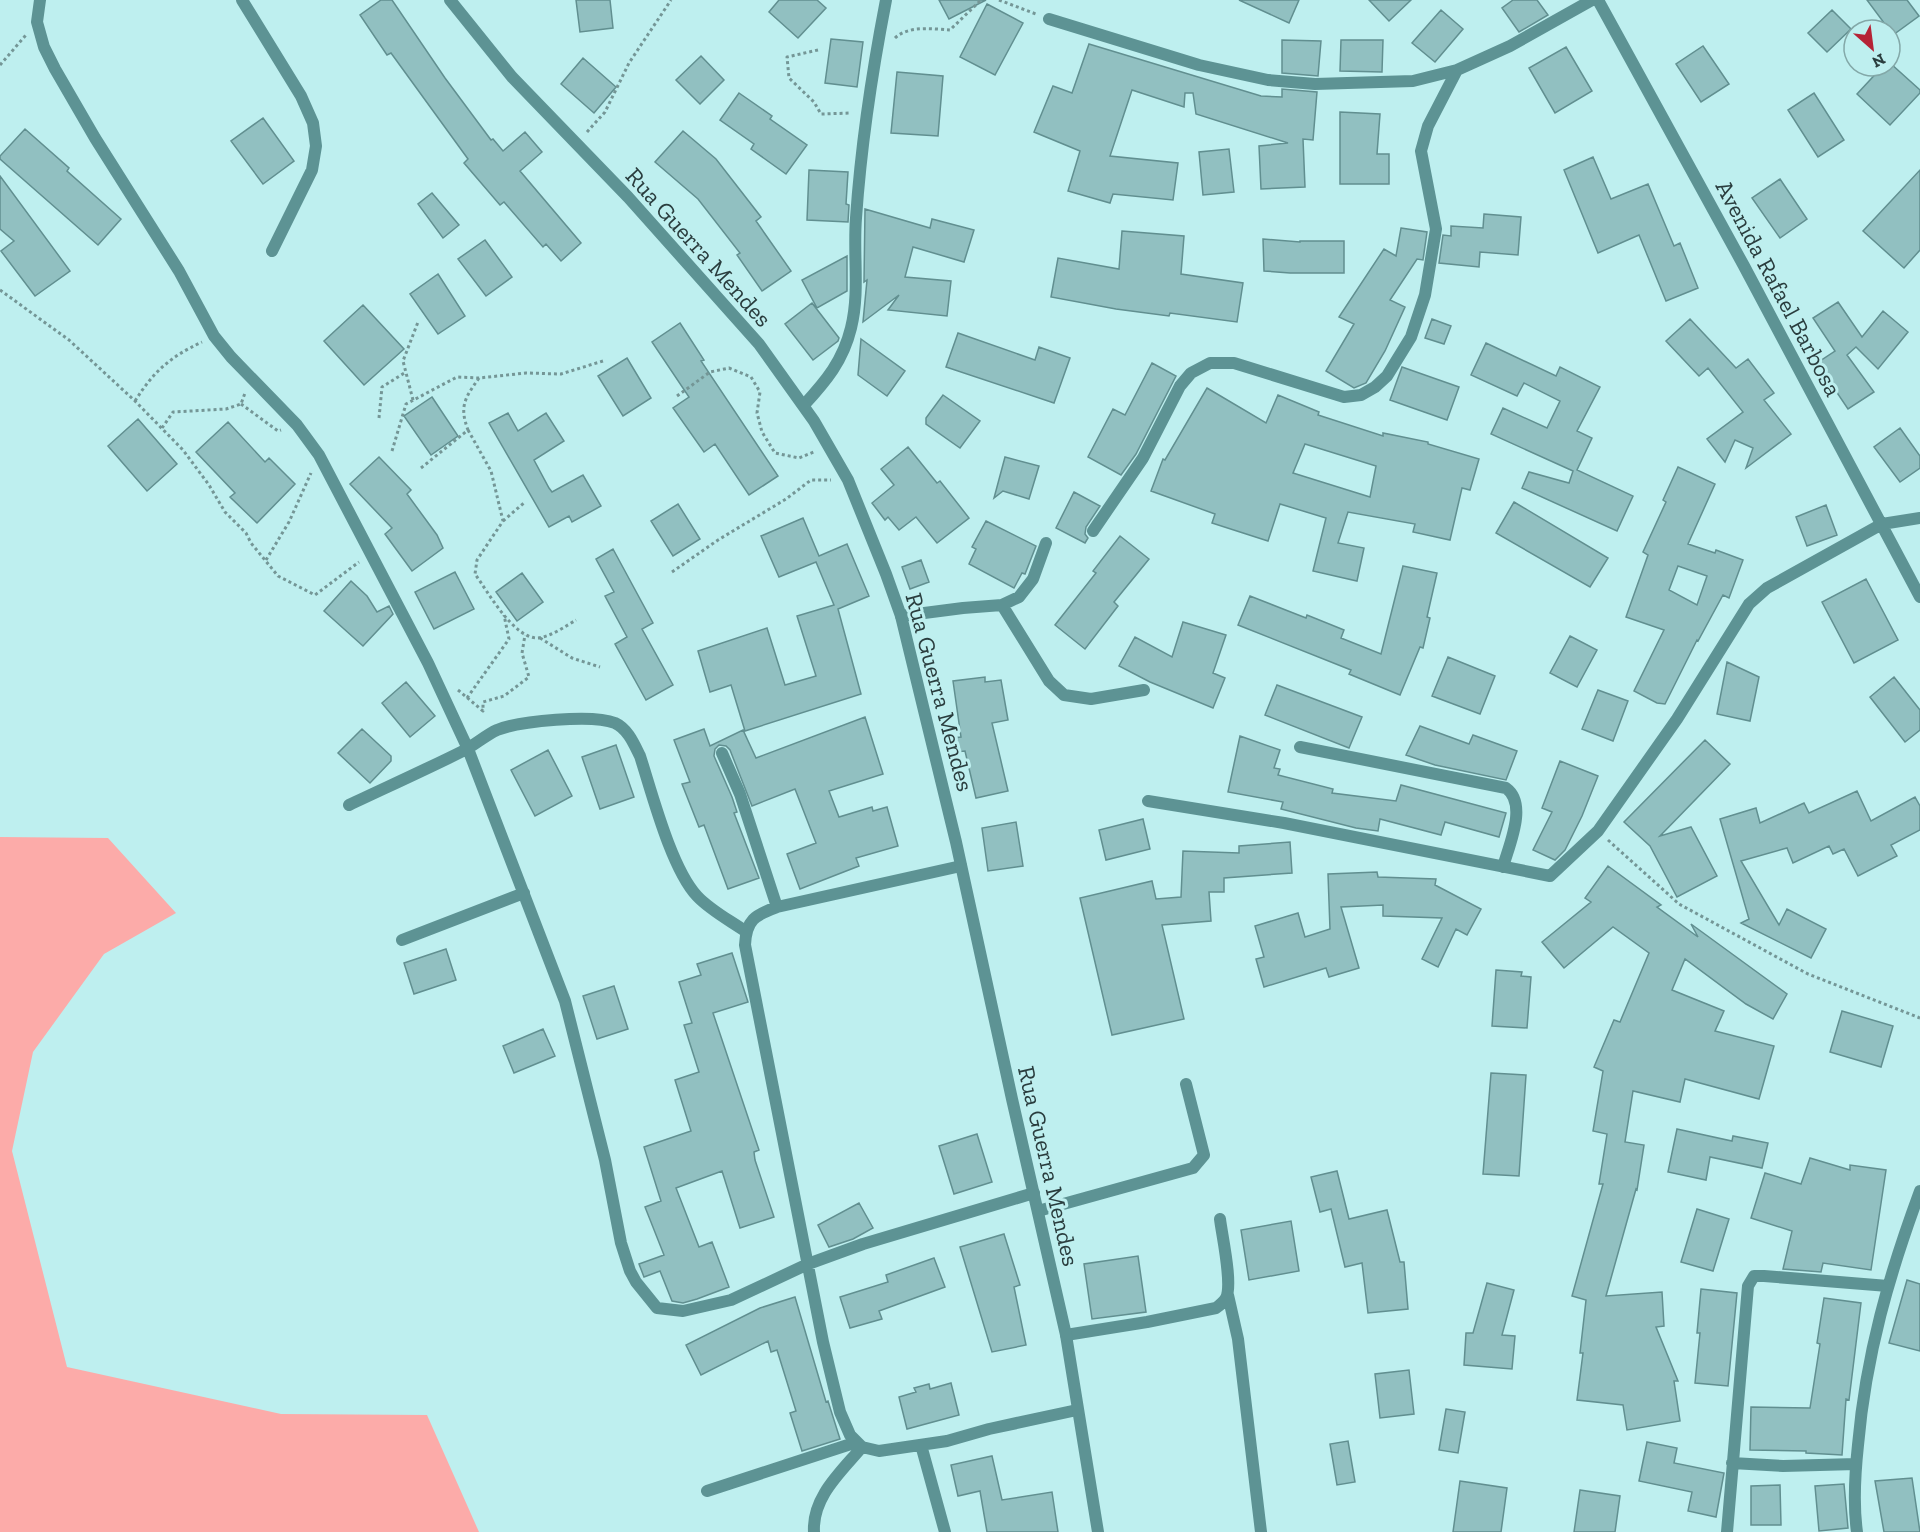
<svg xmlns="http://www.w3.org/2000/svg" width="1920" height="1532" font-family="'Zilla Slab',serif">
<rect width="100%" height="100%" fill="#beefef"/>
<path fill="#fcaba9" d="M0,837l108,1 68,75 -72,41 -71,98 -21,99 55,216 214,47 146,1 52,117h-479z"/>
<path fill="#91c0c1" stroke="#618f90" stroke-width="1.5" fill-rule="evenodd" d="M381,0h11l53,78 46,62 2,-1 10,12 22,-19 17,20 -22,19 61,72 -20,18 -15,-17 -3,3 -39,-45 -4,3 -36,-42 4,-4 -77,-106 -4,2 -27,-40z
M576,0h34l3,28 -33,4z
M779,0h38l9,8 -28,30 -29,-26z
M939,0h47l-37,19z
M1239,0h60l-10,23z
M1369,0h42l-22,21z
M1513,0h24l11,15 -29,17 -17,-24z
M1867,0h40l12,16 -26,19z
M987,4l36,19 -28,52 -35,-18z
M1441,10l22,19 -28,33 -23,-19z
M1832,10l19,19 -24,23 -19,-19z
M831,39l32,3 -6,45 -32,-4z
M1282,40l39,1 -3,35 -36,-3z
M1341,40h42l-1,32 -42,-1z
M1089,44l172,52 21,1v-8l35,3 -4,48 -10,-1 2,48 -44,2 -2,-43 29,-3 -92,-29 -3,-21h-8l-1,14 -52,-17 -22,66 68,7 -5,37 -60,-6 -3,9 -42,-12 12,-40 -46,-19 19,-46 19,7z
M1703,46l26,38 -28,18 -25,-38z
M1566,47l26,44 -37,22 -26,-45z
M701,56l23,24 -24,24 -24,-24z
M583,58l33,29 -22,26 -33,-29z
M1890,63l30,27v3l-30,32 -33,-31 26,-28h7z
M897,72l46,4 -5,60 -47,-3z
M739,93l33,23 -2,3 37,26 -21,29 -35,-25 3,-5 -34,-24z
M1814,93l30,47 -26,17 -30,-47z
M1340,112l40,2 -3,40h12v30h-49z
M263,118l31,43 -31,23 -32,-43z
M25,129l44,39 -2,3 54,48 -23,26 -98,-86v-3z
M683,131l33,28 45,58 -5,4 35,50 -29,20 -25,-36 3,-2 -42,-54 -43,-37z
M1229,149l5,43 -31,3 -4,-43z
M1593,157l18,42 37,-15 26,62 6,-3 18,45 -32,13 -27,-66 -41,18 -34,-83z
M809,170l39,2 -2,32 3,1 -1,17 -41,-2z
M1920,170v80l-16,18 -41,-37z
M0,176l70,95 -35,25 -34,-45 13,-10 -14,-12z
M1780,179l27,40 -27,19 -28,-40z
M432,193l27,32 -16,13 -25,-34z
M865,209l65,19 2,-9 42,11 -10,32 -51,-15 -8,30 46,4 -4,35 -59,-6 11,-15 -36,27 4,-42 -3,2z
M1484,214l37,3 -3,38 -38,-3 -1,15 -40,-4 4,-28 8,1v-10l32,2z
M1401,228l26,4 -4,28 -6,-1 -27,41 15,7 -20,44 -19,32 -12,5 -28,-17 28,-47 -15,-7 45,-68 12,7z
M1122,231l62,5 -3,38 62,9 -6,39 -67,-9 -1,3 -53,-7 -65,-12 7,-39 61,11z
M1263,239l37,3v-1h44v32h-54l-26,-2z
M485,240l27,37 -26,19 -28,-37z
M847,256v35l-30,17 -15,-28z
M438,274l27,42 -27,18 -28,-40z
M1838,302l24,35 21,-26 25,21 -30,37 -22,-22 -9,8 27,37 -26,17 -31,-46 18,-12 -22,-33z
M812,303l27,35 -1,3 -25,19 -28,-36z
M363,305l41,44 -40,36 -40,-44z
M1432,319l19,7 -7,18 -19,-6z
M1690,319l46,49 12,-9 26,34 -10,7 27,34 -45,34 7,-20 -18,-8 -10,22 -18,-23 36,-27 -35,-44 -9,8 -33,-35z
M680,323l24,37 -3,1 77,115 -29,19 -34,-51 -11,8 -31,-44 16,-11 -37,-55z
M958,333l77,27 4,-13 31,11 -16,45 -108,-36z
M861,339l44,32 -18,25 -29,-21z
M1486,343l70,33 4,-9 40,20 -23,44 15,7 -15,32 56,26 -16,35 -95,-43 7,-16 40,11 4,-12 -82,-37 12,-26 44,20 13,-27 -36,-18 -7,13 -46,-21z
M627,358l24,40 -28,18 -25,-40z
M1152,363l24,13 -40,78 -15,21 -33,-18 25,-48 12,6z
M1402,367l57,20 -12,33 -57,-20z
M1207,388l59,35 12,-28 41,17 -1,3 65,21v-3l45,9v2l51,15 -9,31 -8,-2 -12,52 -37,-8 2,-8 -67,-12 -10,31 26,5 -7,33 -44,-10 13,-53 -46,-14 -12,37 -56,-18 3,-9 -64,-23 12,-32 2,1zM1305,444l71,22 -6,31 -77,-24z
M943,395l37,26 -20,27 -34,-24v-6z
M432,397l26,39 -27,19 -27,-39z
M508,413l10,18 28,-18 18,28 -30,19 15,28 3,4 31,-17 18,31 -29,16 -3,-6 -20,11 -60,-104z
M138,419l39,45 -30,27 -39,-45z
M228,422l37,40 4,-4 26,26 -38,39 -27,-26 5,-4 -39,-41z
M1900,428l20,28v12l-20,14 -26,-35z
M908,447l29,36 3,-2 29,37 -32,25 -21,-26 -17,13 -11,-13 -3,3 -13,-17 22,-18 -13,-16z
M379,457l32,33 -4,4 30,41 6,13 -31,23 -27,-37 7,-6 -42,-44z
M1005,457l34,9 -10,33 -26,-8 -9,7z
M1678,467l37,17 -27,60 27,9 1,-3 27,10 -14,38 -6,-3 -25,46 -1,-1 -32,64 -8,-1 -23,-12 30,-61 -38,-13 22,-62 -5,-3 23,-50 -3,-2zM1678,566l29,10 -10,29 -28,-15z
M1074,492l26,14 -14,21 -1,7 3,4 -3,5 -29,-15z
M1514,502l94,56 -18,29 -94,-54z
M678,504l22,35 -27,17 -22,-35z
M1826,505l11,30 -30,11 -11,-29z
M803,518l16,38 28,-12 22,52 -31,13 23,85 -116,37 -14,-46 -21,7 -12,-41 69,-23 18,57 31,-9 -19,-60 37,-11 -18,-43 -37,15 -18,-41z
M986,521l50,25 -11,28 -3,-1 -8,15 -45,-24 7,-15 -4,-2z
M1120,536l29,23 -35,43 4,4 -33,43 -30,-24 41,-52 -3,-2z
M613,549l40,74 -11,6 31,56 -27,15 -31,-56 12,-7 -22,-41 9,-4 -18,-33z
M921,560l8,22 -19,7 -8,-22z
M1403,566l34,7 -10,44 3,1 -7,30 -3,-1 -20,48 -51,-21 2,-4 -113,-45 12,-29 56,22 1,-3 37,15 -3,8 40,16z
M455,572l19,37 -40,20 -19,-37z
M522,573l21,29 -26,19 -21,-29z
M1866,579l32,61 -44,23 -32,-61z
M351,581l16,15 10,16 12,-6 4,8 -30,32 -39,-35z
M1183,622l43,13 -13,38 12,5 -12,30 -63,-26 -31,-16 16,-29 37,20z
M1570,636l27,14 -20,37 -27,-14z
M1448,657l47,19 -15,38 -48,-18z
M1727,662l32,15 -9,44 -33,-7z
M985,677v5l16,-2 7,40 -16,3 16,68 -32,7 -11,-47 -10,1 -2,-14 8,-1 -8,-56z
M1894,677l26,33v20l-15,12 -35,-45z
M406,682l29,34 -25,21 -28,-34z
M1277,685l85,32 -13,31 -84,-33z
M1598,690l30,11 -15,40 -31,-12z
M865,717l18,57 -54,17 10,26 33,-10 1,4 14,-4 11,39 -42,12 3,8 -59,23 -13,-35 29,-11 -21,-54 -43,17 -22,-56 -4,-4 -7,-1 -4,4 -1,7 18,41 5,15 -3,1 25,65 -31,11 -24,-64 -5,2 -17,-43 8,-2 -16,-42 30,-11 6,17 33,-16 13,28z
M1420,726l49,18 4,-9 44,16 -11,29 -71,-15 -29,-10z
M362,729l29,27v5l-21,22 -32,-30z
M1240,736l40,14 -6,18 6,1 -2,6 55,14 -1,4 64,8 5,-16 105,28 -7,24 -54,-15 -4,13 -61,-16 -2,12 -22,-3 -75,-19 2,-7 -55,-10z
M1705,740l25,24 -70,72 31,-9 26,49 -40,21 -27,-51 -26,-24z
M616,745l18,52 -34,12 -18,-52z
M548,750l24,46 -37,20 -24,-46z
M1560,761l38,15 -16,40 -17,34 -10,10 -22,-10 19,-38 -10,-4z
M1857,791l14,30 44,-24 5,9v24l-29,15 6,11 -39,20 -14,-27 -11,5 -4,-8 -36,17 -6,-15 -46,13 38,64 8,-16 39,20 -15,29 -70,-35 8,-4 -29,-100 36,-11 4,15 44,-20 5,10z
M1143,819l7,30 -44,11 -7,-30z
M1016,822l7,44 -35,5 -6,-43z
M1290,842l2,31 -68,5v14h-15l2,29 -49,4 22,94 -72,16 -32,-137 72,-17 4,18 25,-2 2,-46 56,2v-7z
M1608,866l53,39 -4,2 41,30 -7,-13 96,70 -14,25 -27,-15 -61,-45 -13,31 52,21 -9,20 59,15 -15,53 -74,-20 -5,23 -47,-11 -8,51 19,3 -7,45 -1,-1 -30,107 56,-4 2,34 -8,1 22,54h-4l6,40 -53,9 -4,-25 -46,-5 6,-47h-3l6,-53 -14,-4 31,-112h-4l8,-50 -14,-3 10,-60 -9,-4 20,-47 6,2 29,-69 -36,-26 -49,41 -22,-26 49,-40 -6,-4z
M1377,872l1,5 58,2 -1,6 46,24 -14,26 -11,-6 -18,38 -16,-8 20,-41 -59,-2v-11l-42,2 18,61 -30,9 -3,-9 -62,19 -8,-28 8,-2 -9,-31 43,-13 7,24 25,-8 -2,-55z
M446,949l10,31 -42,14 -10,-31z
M732,953l16,49 -35,11 46,137 -5,2 1,8 19,57 -34,11 -18,-57 -46,17 23,59 13,-5 17,45 -32,12 -14,4 -11,-2 -12,-30 -16,6 -5,-13 25,-9 -19,-48 16,-6 -17,-54 47,-16 -16,-51 24,-8 -15,-47 8,-2 -13,-41 22,-7 -4,-11z
M1496,970l26,2 -1,4 10,1 -4,51 -35,-2z
M614,986l14,43 -31,10 -14,-43z
M1842,1011l51,15 -12,41 -51,-15z
M543,1029l12,27 -41,17 -11,-27z
M1491,1073l35,2 -7,101 -36,-2z
M1677,1129l55,12 1,-5 35,7 -6,25 -52,-11 -4,23 -38,-8z
M977,1134l15,48 -38,12 -15,-48z
M1810,1158l40,12v-5l36,5 -15,100 -48,-7 -2,9 -38,-3 9,-38 -41,-13 14,-45 36,11z
M1337,1171l12,48 38,-9 13,52h4l4,47 -40,4 -6,-50 -17,4 -14,-58 -11,3 -9,-35z
M859,1203l14,25 -20,11 -24,8 -11,-22z
M1697,1209l32,10 -16,52 -32,-9z
M1291,1221l8,50 -50,9 -8,-50z
M1004,1234l16,51 -6,2 12,58 -34,7 -32,-105z
M1138,1256l8,56 -54,7 -8,-55z
M934,1258l11,29 -66,24 3,8 -32,9 -10,-31 48,-15 -2,-7z
M1907,1280l13,4v67l-31,-8z
M1487,1283l27,7 -12,45 13,1 -3,33 -48,-4 2,-32h7z
M1701,1289l36,4 -9,93 -33,-3 5,-50h-3z
M795,1297l31,105 2,-1 12,38 -38,12 -12,-38 6,-2 -19,-61 -6,2 -3,-11 -67,34 -15,-30 74,-37z
M1824,1298l37,5 -12,97 -3,-1 -4,56 -36,-2v-2l-56,-1 1,-43 59,1 10,-64 -3,-1z
M1409,1370l5,44 -34,4 -5,-44z
M951,1383l8,32 -52,14 -8,-32 17,-5 -2,-4 15,-4 1,5z
M1446,1409l19,3 -7,41 -19,-3z
M1348,1441l7,41 -18,3 -7,-41z
M1647,1442l30,6 -3,15 50,10 -8,44 -28,-6 4,-19 -53,-11z
M992,1456l10,44 50,-8 6,40h-71l-7,-41 -22,5 -7,-31z
M1912,1478l8,54h-36l-9,-51z
M1460,1481l47,7 -6,44h-48z
M1844,1484l4,44 -29,3 -4,-45z
M1780,1485l1,40h-30v-39z
M1580,1490l40,6 -5,36h-41z"/>
<g fill="none" stroke-linecap="round" stroke-linejoin="round">
<path stroke="#749696" stroke-width="3" stroke-dasharray="3 3" stroke-linecap="butt" d="M999,0l37,14
M895,38c14,-13 38,-9 55,-8l31,-30
M818,50l-31,7 2,21 25,24 7,12 30,-1
M0,65l26,-30
M587,132l18,-20 24,-49 42,-63
M0,290l69,50 66,61 48,49 26,35 16,27 21,21 5,10 27,33 37,19 44,-33
M677,396l33,-24 19,-4 22,9 9,15 -3,21 5,19 13,21 24,5 17,-7
M413,400l-10,-39 15,-39
M135,401c19,-30 35,-44 67,-59
M241,404l37,27 3,-1
M379,418l3,-31 24,-15
M162,428l11,-16 53,-3 15,-5 4,-11
M468,430l23,41 12,50 -26,39 -2,14c13,18 39,65 63,64 12,-1 28,-12 38,-18
M392,451l14,-47 51,-27 22,1 47,-5 35,1 42,-13
M421,468l47,-38c-9,-24 -3,-32 11,-52
M503,521l22,-19
M266,560l23,-38 22,-49
M672,572l46,-32 68,-41 25,-19h20
M540,638l32,20 28,9
M458,690l25,21v-9l21,-6 25,-19 -7,-24 3,-18
M467,698l42,-59 -5,-24
M1608,840l71,64 129,70 112,44"/>
<path stroke="#5d9394" stroke-width="12" d="M40,0l-3,22 7,25 11,22 40,69 84,133 35,65 17,21 66,68 22,30 109,208 40,86 97,252 40,159 16,83 9,28 6,11 21,26 26,3 48,-11 77,-36 55,-20 171,-51
M242,0l59,96 12,27 3,23 -4,24 -40,81
M1598,0l146,266 176,331
M1049,19l150,46 69,15 47,4 98,-3 44,-11
M804,405c22,-24 39,-44 47,-77 9,-36 2,-73 5,-110 5,-73 16,-146 30,-218
M1093,531l50,-73 37,-72 11,-13 19,-10h24l110,34 17,-2 14,-8 12,-11 24,-39 14,-42 11,-66 -15,-78 7,-25 29,-56 53,-24 82,-46
M1002,605l47,76 15,14 27,4 53,-9
M901,616l62,-8 39,-3 17,-8 14,-18 13,-36
M1300,747l206,41c22,16 3,57 -3,79
M722,753l18,41 37,113
M1148,801l136,22 266,53 48,-45 79,-112 72,-115 18,-16 115,-64 38,-6
M349,805c38,-18 78,-36 116,-55 11,-6 21,-15 32,-20 22,-9 96,-16 118,-7 13,6 19,21 25,33 12,37 31,112 57,140 13,14 32,24 48,35
M961,866l-184,41c-22,8 -31,13 -32,38l78,397 17,70 10,23 12,12 17,4 68,-10 42,-12 88,-19
M402,940l122,-47
M1038,1211l155,-43 11,-13 -18,-71
M1228,1295l10,44 23,193
M1066,1335l81,-13 69,-14c4,-3 8,-6 10,-10 7,-14 -4,-62 -6,-79
M921,1445l24,87
M1732,1463l51,3 73,-2
M707,1491l150,-49
M814,1532c-2,-35 27,-60 48,-85
M1727,1532l21,-246 6,-10h10l124,10
M1857,1532c-4,-28 -2,-59 1,-87 8,-91 31,-170 62,-254"/>
<path stroke="#5d9394" stroke-width="12" d="M450,0l62,77 116,120 131,147 55,77 34,59 38,94 15,42 55,226 56,257 54,236 32,197"/>
</g>
<g text-anchor="middle" dominant-baseline="central" stroke-width="6" stroke-linejoin="round" paint-order="stroke">
<g font-size="24" fill="#2a3d3e" stroke="#beefef">
<text transform="translate(699 247) rotate(48)">Rua Guerra Mendes</text>
<text transform="translate(1779 288) rotate(62)">Avenida Rafael Barbosa</text>
<text transform="translate(940 692) rotate(75)">Rua Guerra Mendes</text>
<text transform="translate(1049 1166) rotate(77)">Rua Guerra Mendes</text>
</g>
</g>
<g transform="translate(1872 48) rotate(152)"><circle r="28" fill="#beefef" stroke="#83a8a8" stroke-width="1.5"/>
<path d="M0-4.5L10 22L0 15L-10 22Z" fill="#b52336"/>
<text y="-9" font-size="16" font-weight="bold" text-anchor="middle" fill="#2a3d3e">N</text>
</g>
</svg>
